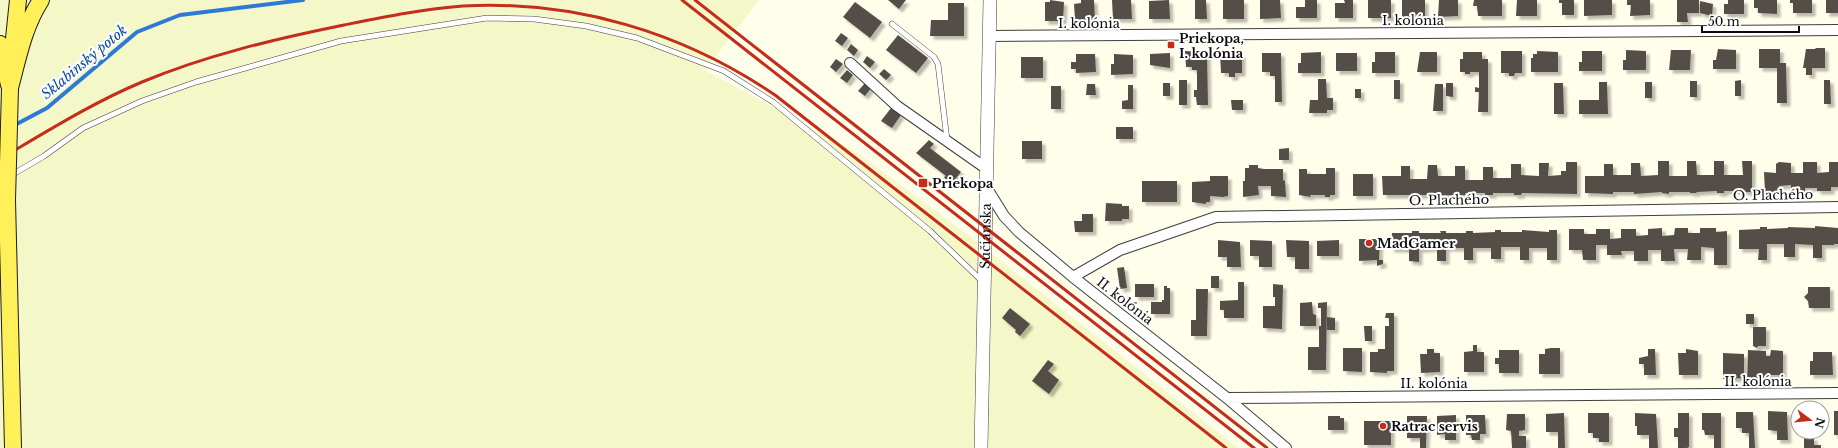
<svg xmlns="http://www.w3.org/2000/svg" width="1838" height="448" font-family="'Libre Baskerville',serif">
<defs>
<filter id="shadow"><feDropShadow dx="3.5" dy="3.5" stdDeviation="1" flood-color="#0004"/></filter>
</defs>
<rect width="100%" height="100%" fill="#fffeea"/>
<path fill="#f4f7c8" d="M0,0h759l-54,70 154,84 109,81 270,213h-1238z"/>
<g fill="none" stroke-linecap="round" stroke-linejoin="round">
<path stroke="#2d79d6" stroke-width="4" d="M13,126l34,-18 90,-76 43,-17 123,-15"/>
</g>
<path fill="#554e47" filter="url(#shadow)" d="M888,0h18l-7,9z
M1050,0l14,2 -1,19h-18v-19h5z
M1081,0h13l1,20h-20l-1,-16 7,-1z
M1112,0h19l1,19h-19z
M1169,0l1,19h-21v-18z
M1195,0h11l1,19h-12z
M1223,0h21v19h-21z
M1260,0h20l1,18 -21,1z
M1305,0h12v18h-21v-11h9z
M1344,0h9v18h-18v-15h10z
M1368,0h23v18h-23z
M1402,0h23v16l-23,1z
M1439,0h19v16l-20,1z
M1474,0h28v16h-24l-1,-10h-4z
M1517,0h20v16h-21z
M1559,0h15v15h-12v-12h-3z
M1584,0h28v15l-28,1z
M1627,0h23v15l-20,1 1,-11h-4z
M1677,0h22v13h-12l1,9h-11z
M1728,0h16v14h-20v-10h4z
M1754,0h23v14l-19,-1v-5h-4z
M1790,0h22v13h-19v-10h-3z
M1826,0h12v13h-12z
M1700,1l13,3 -1,12 -12,-3z
M855,2l27,20 -12,16 -27,-21z
M948,3h16v33h-34l1,-16h17z
M841,33l7,5 -6,8 -7,-5z
M898,35l30,23 -12,15 -30,-23z
M851,44l7,6 -4,6 -7,-6z
M1815,48h10v20h-13v7h-6v-7h-3l3,-19h10z
M1718,49l18,1v19h-23v-9h3z
M1759,49h21v14h6l1,40h-10v-35h-18z
M1626,50l20,1v19h-23v-10h3z
M1671,50h20l-1,20h-21z
M1185,51l22,1 1,53h-11l-1,-8h-2v-7h3v-20h-5v-3h-6z
M1501,51h21v22h-7l-1,3h-5v-3h-8z
M1537,51l21,1v20h-27v-14h2v-4h4z
M1582,51h20v20h-23v-9h3z
M1321,52v21h-23v-10h3v-10z
M1375,52h20v21h-23v-11h3z
M1420,52h17v20h-20z
M1463,52h19v7h6v53h-10l1,-20h-4v-5l4,1v-16h-9v2h-5v-2h-5v-13h3z
M1170,53v15l-20,-3v-11z
M1220,53h22v20h-7v4h-6v-4h-8z
M1262,53h19l1,49h-7v-26h-5v-4h-8z
M1336,53h21v18h-21z
M1076,54h19l1,18 -20,1v-4h-5v-7h5z
M1114,54l19,1v19l-22,1v-11h3z
M867,56l8,6 -5,6 -7,-6z
M1021,57h22v21h-22z
M836,59l7,5 -7,8 -6,-5z
M884,69l7,6 -5,5 -7,-6z
M847,70l6,5 -6,8 -7,-5z
M1318,79h8l1,19h6v12h-6v3h-18l1,-13h8z
M1179,80h8v25h-8z
M1394,80h6v19h-6z
M1741,80v16h-6v-15z
M1824,80h6l1,24h-7z
M1690,81h7v16h-7z
M1599,82h8l1,32h-29v-14h20z
M1645,82h7v16h-7z
M865,83l6,5 -6,8 -7,-5z
M1163,83h7v13h-7z
M1446,83h7v14l-7,-1z
M1554,83h9l1,31h-10z
M1087,84h8l1,11h-10z
M1435,84h8v27h-10z
M1128,85h5v24h-11v-8l6,-1z
M1051,86h10v23h-10z
M1355,89h6v9h-6z
M1231,100h12v10h-11z
M891,108l10,7 -9,13 -11,-7z
M1116,127h17v12h-17z
M929,140l5,4 -4,4 31,24 -9,11 -6,-3 -2,-3 2,-1 -30,-23z
M1022,141h20v18h-20z
M1289,148v12h-10v-11z
M1658,161h11v15h18v-15h9l1,14h17v-14h10v14h19l-1,-14h10v31h-7v-1h-21v2h-7v-2l-20,1 -1,1h-6v-1h-21v2l-7,-1v-1l-28,2v-2h-21v2l-28,-1v-17h19v-12h9v11h18v-12h9l1,13 17,-1z
M1566,162h11v32l-55,-1 -1,2h-7v-2h-21v2h-8v-2h-20l1,2h-83l-1,-19h19v-10h9v13h17l1,-14h9l1,11h17v-10h10v14h18v-13h10v11h18v-14h10v11l18,1v-13h10l-1,13 13,-1v-4h5z
M1779,162l12,1v10h12v-11h14v11l12,-1v-10h9v25h-7v4h-14v-3h-12v4h-14v-7l-12,1v6h-14l-1,-20 12,1v-9z
M1249,165h9v3l6,1h19v11l2,1 1,16 -15,-1v-10h-13l1,9 -16,2v-16h2v-13h4z
M1326,168h9v27h-5v2h-5v-2h-15l1,2 -12,-2v-26h8v5h19z
M1353,174h20v22h-20z
M1210,176h18v20l-5,1 -13,-1v6h-4v2l-14,-2v-20l18,-1z
M1142,181h35v21h-35z
M1106,203l16,1v2h7v13h-7v2h-17z
M1082,214h11v18h-18l-1,-11h8z
M1815,226l23,2v16h-4v1h-12v13h-9v-13l-18,-1v13h-11v-13h-17v16h-9l1,-11h-20v-19l21,-1v-2h7v2l21,-1v-1l27,1z
M1662,228v8l12,-1 1,-7h13v5h12v-5h16v4l11,-1v34h-13v-17l-13,-1v13h-14l1,-11h-14l1,12h-14v-11h-13v11h-14v-10h-13l1,4h-15v-10h-11v15h-13l-1,-10h-13v-21h15v5h12v-5h14v10l11,-1v-9h15v7l12,-1v-6z
M1495,230h6v2h21v-2l27,2v-2h8v30h-10v-12h-18v12h-9v-13h-19v12h-10v-11h-18v12h-9v-12h-18v13h-9v-13l-18,1v13l-10,-1v-12h-18l1,-16h20v-2h7v2h22l-1,-2h6v2h20v-2h7v2l22,-1z
M1359,239h21l-1,21h4v4l-6,2v-6l-18,1z
M1218,240l22,2 1,25h-14v-10h-9z
M1250,240l22,1v26h-13v-11h-9z
M1286,240l23,1v28h-14v-12h-8z
M1339,240v16h-22v-15z
M1124,267l3,21 -7,1 -3,-21z
M1211,276h8v12h-8z
M1238,282h6v36h-20v-8h-4v-9l18,-1z
M1135,284h19v13h-19z
M1273,284l10,1 -1,44 -19,-1v-22h12v-9h-2z
M1164,286h3v2h3v26h-19v-12h11v-2h2z
M1808,287h22v21h-21l-1,-7 -4,-4 4,-4z
M1196,289h12l-1,47h-16v-16h5z
M1312,302l1,12 3,1v11h-16v-23z
M1327,302l-1,68h-18v-23h11v-21h2v-18h-3v-5z
M1010,308l20,16 -10,12 -5,-4 1,-2 -14,-12z
M1386,313h8v58h-7v2l-17,-1v-20h8v-3h7v-23h4v-8h-4z
M1746,314h8v10h-8z
M1327,317l8,1v12h-8z
M1364,326h8v15h-7z
M1753,327h13v19h-8l-1,2 -4,-2z
M1473,345h4v7h7v20h-20v-20l9,-1z
M1343,348h19v24l-19,-1z
M1551,348h9v26h-21v-20h6v-5z
M1427,349h7v4h6v19l-19,1 -1,-19h7z
M1648,349h7l1,26h-12v-11h-5v-6l9,-2z
M1686,349l12,2v24h-19l-1,-22h8z
M1499,350h20v23h-20v-9h-4v-6h4z
M1748,350l18,1v5h4l1,-6 12,1v24h-17v8h-19z
M1813,352h19l1,23h-23v-14h3z
M1723,353l21,1v24l-21,1z
M1048,360l6,4 -6,7 11,9 -10,14 -17,-13z
M1768,411l19,1 1,28h-11v-9l-9,-1z
M1834,411h4v24h-4z
M1736,412h17l2,36h-6v-15h-7v-5h-6z
M1564,413l1,35h-7v-16h-12v-18z
M1588,413h21v29h-10v-4h-6v-5h-5z
M1635,413l21,1 2,34h-9v-13h-12v-9h-2z
M1678,413h11v34l-2,1h-9v-11h-4v-9h4z
M1702,413h19v35h-7v-13h-9l-1,-5h-2z
M1507,414h18v16l-6,1v5h7v12h-14l-1,-17 -5,-1z
M1456,415v25h-11v-6l-8,1v-19z
M1466,415h19l1,19h-6v6h-8l-1,-5h-5z
M1328,416h12v2h4v12h-16z
M1407,416h20l-1,32h-6v-10h-13z
M1364,421h27v24h-27z
M1814,437v8h7v3h-17v-10z"/>
<g fill="none" stroke-linecap="round" stroke-linejoin="round">
<g stroke="#3e3e3e" stroke-width="6">
<path id="service" d="M892,24l42,33 4,7 9,76
M10,176l34,-20 39,-28 59,-27 54,-19 145,-41 146,-23 47,1 52,7 51,12 87,33 49,31 73,60 84,69 53,51"/>
</g>
<g stroke="#3e3e3e" stroke-width="12">
<path id="minor" d="M989,36l849,-6
M850,63l47,43 90,63
M986,187l18,29 15,16 54,45 154,121 611,-5
M1073,277l47,-27 96,-33 622,-10
M1227,398l59,50"/>
</g>
<g stroke="#3e3e3e" stroke-width="14">
<g id="tertiary">
<path id="s1" d="M981,448l9,-448"/>
</g>
</g>
<g stroke="#1c1c1c" stroke-width="18">
<path id="primary" d="M0,44l9,41
M13,48l5,-48
M10,88c8,-30 14,-62 31,-88
M7,200l6,248"/>
</g>
<use href="#service" stroke="#fff" stroke-width="5"/>
<use href="#minor" stroke="#fff" stroke-width="10"/>
<use href="#tertiary" stroke="#fff" stroke-width="13"/>
<use href="#primary" stroke="#fff05a" stroke-width="16"/>
<path stroke="#c42c1b" stroke-width="3" d="M682,0l572,448
M695,0l572,448
M0,159c46,-27 92,-56 142,-77 65,-27 133,-43 202,-57 40,-8 79,-16 119,-19 112,-6 219,26 312,89l451,353"/>
<g stroke="#1c1c1c" stroke-width="18" stroke-linecap="butt">
<path id="primary-bridge" d="M7,200l3,-112"/>
</g>
<use href="#primary-bridge" stroke="#fff05a" stroke-width="16"/>
</g>
<g fill="#c42c1b" stroke="#fff" stroke-width="1.5">
<rect x="1167" y="41" width="8" height="8" rx="2"/>
<rect x="918" y="178" width="10" height="10" rx="2"/>
<circle cx="1369" cy="243" r="4"/>
<circle cx="1383" cy="426" r="4"/>
</g>
<g text-anchor="middle" dominant-baseline="central" stroke-width="4" stroke-linejoin="round" paint-order="stroke">
<g font-size="13" fill="#0b0b0b" stroke="#fff">
<text x="1413" y="20">I. kolónia</text>
<text x="1089" y="23">I. kolónia</text>
<text transform="translate(1773 195) rotate(-1)">O. Plachého</text>
<text transform="translate(1449 200) rotate(-1)">O. Plachého</text>
<text stroke="none"><textPath href="#s1" startOffset="212">Sučianska</textPath></text>
<text transform="translate(1125 301) rotate(38)">II. kolónia</text>
<text x="1758" y="381">II. kolónia</text>
<text x="1434" y="383">II. kolónia</text>
</g>
<g font-size="13" font-weight="bold" fill="#0b0b0b" stroke="#fff" text-anchor="start">
<text x="1179" y="38">Priekopa,<tspan x="1179" dy="15">I. kolónia</tspan></text>
<text x="932" y="183">Priekopa</text>
<text x="1377" y="243">MadGamer</text>
<text x="1391" y="426">Ratrac servis</text>
</g>
<g font-size="14" font-style="italic" fill="#0d4ca4" stroke="#fff">
<text transform="translate(84 62) rotate(-40)">Sklabinský potok</text>
</g>
</g>
<g transform="translate(1810 420) rotate(106)"><circle r="19" fill="#ffffff" stroke="#9d9d9d"/>
<path d="M0-3L7 15L0 10L-7 15Z" fill="#c42c1b"/>
<text y="-6" font-size="11" font-weight="bold" text-anchor="middle" fill="#0b0b0b">N</text>
</g>
<path d="M1702 26v6h97v-6" fill="none" stroke="#0b0b0b" stroke-width="2"/>
<text x="1708" y="26" font-size="12" fill="#0b0b0b" stroke="#ffffff" stroke-width="3" paint-order="stroke">50 m</text>
</svg>
